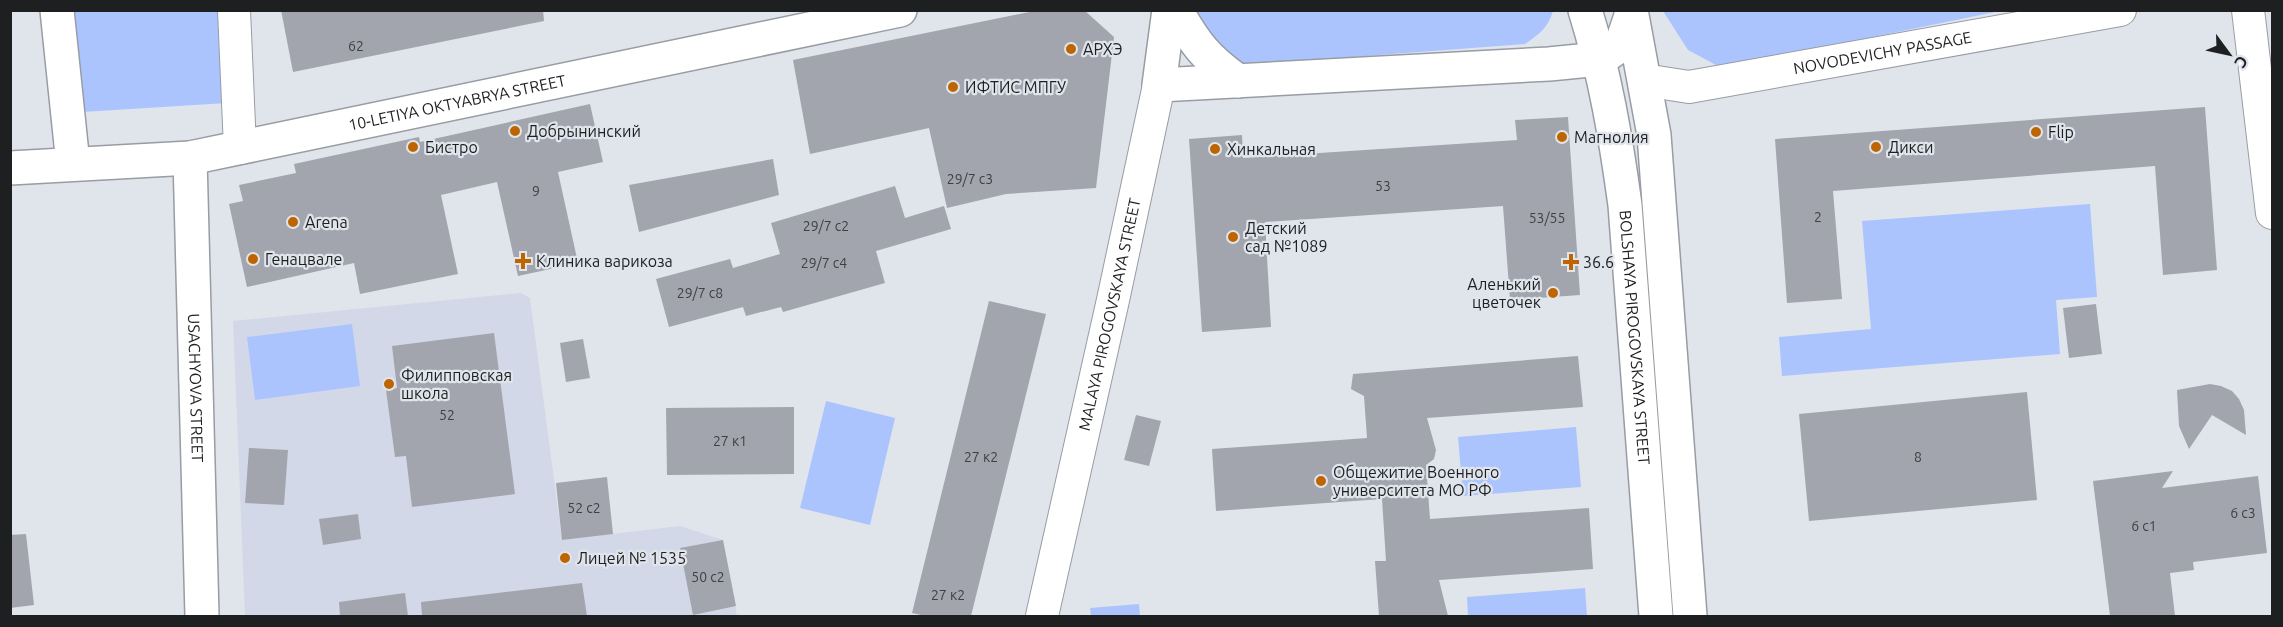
<svg xmlns="http://www.w3.org/2000/svg" width="2283" height="627" font-family="Ubuntu,sans-serif">
<rect width="100%" height="100%" fill="#e0e4eb"/>
<path fill="#d2d8e7" d="M521,293l9,5 32,242 118,-14 43,14 14,76h-492l-12,-295z"/>
<path fill="#acc4fe" d="M68,11h154l5,92 -145,9z
M1196,11h357c-5,17 -14,23 -28,33l-277,21 -22,-7 -27,-23z
M1663,11h337l-249,51 -35,3 -28,-15z
M2090,204l7,93 -41,3 4,54 -278,22 -3,-39 92,-8 -9,-108z
M352,324l8,62 -105,14 -8,-63z
M826,401l69,17 -25,107 -70,-17z
M1576,427l5,60 -118,9 -5,-59z
M1585,588l2,28h-119l-1,-19z
M1139,604l1,12h-49l-1,-8z"/>
<path fill="#a2a5ad" d="M281,10h262l1,11 -251,51z
M1039,10h45l30,27 -18,151 -90,6 -59,14 -18,-80 -119,26 -17,-94z
M590,104l13,58 -45,10 20,91 -60,13 -21,-94 -56,13 17,79 -98,20 -6,-31 -107,24 -18,-83 14,-3 -4,-16 57,-12 -2,-9 125,-27 1,5z
M2205,107l12,163 -54,5 -8,-109 -322,25 9,108 -55,4 -12,-164z
M1568,117l12,178 -70,5 -7,-94 -238,16 6,105 -69,5 -13,-193 53,-4 1,23 274,-18 -2,-20z
M773,159l6,36 -140,37 -10,-47z
M895,186l10,32 39,-12 7,23 -75,22 9,32 -102,29 -2,-5 -35,9 -3,-9 -74,20 -13,-48 74,-20 3,9 47,-14 -9,-31z
M989,301l57,13 -75,302h-45l-14,-3z
M2096,304l6,50 -33,4 -6,-50z
M494,333l21,161 -103,13 -6,-51 -11,1 -9,-67 11,-2 -5,-42z
M583,339l7,39 -24,4 -6,-39z
M1578,356l5,51 -156,11 9,32 -2,9 -8,6 4,54 159,-11 4,61 -154,11 9,36h-69l-4,-55h11l-4,-62 -166,12 -4,-62 155,-11 -3,-42 -13,-7 2,-15z
M2210,384l11,2 11,5 7,8 5,11 2,25 -34,-20 -23,34 -10,-23 -2,-36z
M2027,392l10,108 -228,21 -10,-107z
M794,407v67l-127,1 -1,-67z
M1136,415l25,6 -12,45 -25,-6z
M249,448l39,2 -4,55 -39,-2z
M2173,471l-11,17 96,-12 9,77 -74,9 1,8 -24,3 5,43h-65l-17,-135z
M607,477l6,57 -51,6 -6,-57z
M358,514l3,25 -38,6 -4,-26z
M26,534l8,71 -24,3v-73z
M723,540l13,66 -43,9 -13,-67z
M582,583l5,33h-165l-1,-14z
M405,593l3,23h-68l-1,-14z"/>
<g fill="none" stroke-linecap="round" stroke-linejoin="round">
<g stroke="#989ca3" stroke-width="34">
<g id="minor">
<path d="M234,10l6,138"/>
<path d="M2248,10l24,203"/>
<path id="s1" d="M1644,80l45,7 431,-77"/>
<path id="s2" d="M1042,616l71,-316 46,-215"/>
</g>
</g>
<g stroke="#989ca3" stroke-width="36">
<g id="tertiary">
<path d="M57,10l16,154"/>
<path d="M1169,10l-10,75 390,-21 51,-5 21,-14 10,-29"/>
<path d="M1176,10c20,35 30,48 62,71"/>
<path id="s3" d="M190,158l12,458"/>
<path id="s4" d="M10,168l180,-10 710,-148"/>
</g>
</g>
<g stroke="#989ca3" stroke-width="36">
<g id="secondary">
<path id="s5" d="M1585,10c20,64 31,129 40,195l31,411"/>
<path d="M1631,10l23,125 36,481"/>
</g>
</g>
<use href="#minor" stroke="#fff" stroke-width="32"/>
<use href="#tertiary" stroke="#fff" stroke-width="33"/>
<use href="#secondary" stroke="#fff" stroke-width="33"/>
</g>
<g fill="#be6502" stroke="#e0e4eb" stroke-width="2">
<circle cx="1071" cy="49" r="6"/>
<circle cx="953" cy="87" r="6"/>
<circle cx="515" cy="131" r="6"/>
<circle cx="2036" cy="132" r="6"/>
<circle cx="1562" cy="137" r="6"/>
<circle cx="413" cy="147" r="6"/>
<circle cx="1876" cy="147" r="6"/>
<circle cx="1215" cy="149" r="6"/>
<circle cx="293" cy="222" r="6"/>
<circle cx="1233" cy="237" r="6"/>
<circle cx="253" cy="259" r="6"/>
<path d="M520 252h6v6h6v6h-6v6h-6v-6h-6v-6h6z"/>
<path d="M1568 253h6v6h6v6h-6v6h-6v-6h-6v-6h6z"/>
<circle cx="1553" cy="293" r="6"/>
<circle cx="389" cy="384" r="6"/>
<circle cx="1321" cy="481" r="6"/>
<circle cx="565" cy="558" r="6"/>
</g>
<g text-anchor="middle" dominant-baseline="central" stroke-width="4.5" stroke-linejoin="round" paint-order="stroke">
<g font-size="14" fill="#3e4044">
<text x="356" y="46">62</text>
<text x="970" y="179">29/7 с3</text>
<text x="1383" y="186">53</text>
<text x="536" y="191">9</text>
<text x="1818" y="217">2</text>
<text x="1547" y="218">53/55</text>
<text x="826" y="226">29/7 с2</text>
<text x="824" y="263">29/7 с4</text>
<text x="700" y="293">29/7 с8</text>
<text x="447" y="415">52</text>
<text x="730" y="441">27 к1</text>
<text x="981" y="457">27 к2</text>
<text x="1918" y="457">8</text>
<text x="584" y="508">52 с2</text>
<text x="2243" y="513">6 с3</text>
<text x="2144" y="526">6 с1</text>
<text x="708" y="577">50 с2</text>
<text x="948" y="595">27 к2</text>
</g>
<g font-size="16" fill="#1d1f21" stroke="#e0e4eb" text-anchor="start">
<text x="1083" y="49">АРХЭ</text>
<text x="965" y="87">ИФТИС МПГУ</text>
<text x="527" y="131">Добрынинский</text>
<text x="2048" y="132">Flip</text>
<text x="1574" y="137">Магнолия</text>
<text x="425" y="147">Бистро</text>
<text x="1888" y="147">Дикси</text>
<text x="1227" y="149">Хинкальная</text>
<text x="305" y="222">Arena</text>
<text x="1245" y="228">Детский<tspan x="1245" dy="18">сад №1089</tspan></text>
<text x="265" y="259">Генацвале</text>
<text x="536" y="261">Клиника варикоза</text>
<text x="1583" y="262">36.6</text>
<text x="1541" y="284" text-anchor="end">Аленький<tspan x="1541" dy="18">цветочек</tspan></text>
<text x="401" y="375">Филипповская<tspan x="401" dy="18">школа</tspan></text>
<text x="1333" y="472">Общежитие Военного<tspan x="1333" dy="18">университета МО РФ</tspan></text>
<text x="577" y="558">Лицей № 1535</text>
</g>
<g font-size="16" fill="#1d1f21" stroke="#e0e4eb">
<text stroke="none"><textPath href="#s1" startOffset="242">NOVODEVICHY PASSAGE</textPath></text>
<text stroke="none"><textPath href="#s4" startOffset="453">10-LETIYA OKTYABRYA STREET</textPath></text>
<text stroke="none"><textPath href="#s2" startOffset="309">MALAYA PIROGOVSKAYA STREET</textPath></text>
<text stroke="none"><textPath href="#s5" startOffset="332">BOLSHAYA PIROGOVSKAYA STREET</textPath></text>
<text stroke="none"><textPath href="#s3" startOffset="230">USACHYOVA STREET</textPath></text>
</g>
</g>
<rect width="2283" height="627" fill="none" stroke="#1d1f21" stroke-width="24"/>
<g transform="translate(2229 54) rotate(123)" stroke="#e0e4eb" stroke-width="4.5" paint-order="stroke">
<path d="M0-4.5L10 22L0 15L-10 22Z" fill="#1d1f21"/>
<text y="-9" font-size="16" font-weight="bold" text-anchor="middle" fill="#1d1f21">С</text>
</g>
</svg>
